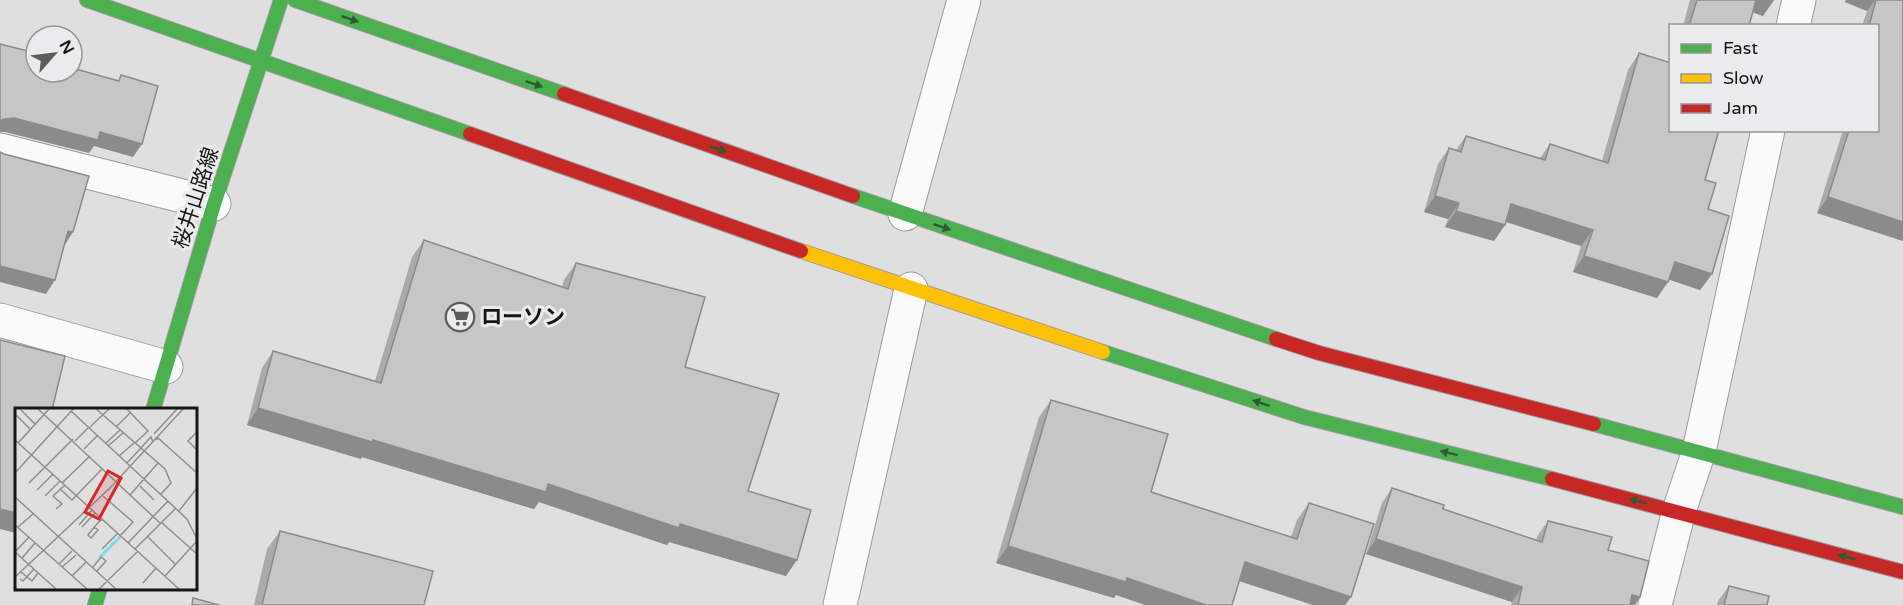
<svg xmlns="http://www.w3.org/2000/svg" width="1903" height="605" font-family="'Varela Round','Noto Sans JP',sans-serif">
<rect width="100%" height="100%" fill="#dfdfdf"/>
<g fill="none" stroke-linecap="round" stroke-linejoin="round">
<g stroke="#9b9b9b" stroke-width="35">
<path id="street" d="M1793,26l6,-26
M0,150l214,54
M905,214l59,-214
M0,320l166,47
M840,605l71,-316
M1655,605l24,-94 20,-60 69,-321"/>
</g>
<g stroke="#9b9b9b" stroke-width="16">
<path id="fast" d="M87,0l383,134
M295,0l269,94
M853,196l423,143
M1103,352l201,65 248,62
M153,410l61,-206 67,-204
M1594,424l309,83
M95,605l5,-17"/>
</g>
<g stroke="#9b9b9b" stroke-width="16">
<path id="slow" d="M801,251l302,101"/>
</g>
<g stroke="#9b9b9b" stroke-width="16">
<path id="jam" d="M564,94l289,102
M470,134l331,117
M1276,339l43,14 275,71
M1552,479l351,93"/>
</g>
<use href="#street" stroke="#fafafa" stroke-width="33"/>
<use href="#fast" stroke="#4caf50" stroke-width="14"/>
<use href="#slow" stroke="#ffc107" stroke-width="14"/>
<use href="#jam" stroke="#c62828" stroke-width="14"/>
</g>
<path fill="#aaa" d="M1690,0h84l-11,16 -11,-4 -3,14h-66z
M1846,0h57v241l-86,-28 26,-83h35v-104h-16l5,-15 -22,-9z
M1639,53l66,127 7,94 -12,16 -31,-11 -12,19 -84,-26 8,-26 -75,-24 -12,19 -49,-14 3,-8 -24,-7 14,-48 11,-16 7,2 10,-14 74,22 10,-14 52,17 26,-91z
M424,240l138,47 2,-7 12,-17 109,104 63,124 38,85 -117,-34 -2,3 -128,-43 -5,7 -172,-52 -1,2 -114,-34 15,-57 11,-17 102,30 37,-124z
M1051,400l100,92 140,45 6,-17 12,-17 42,94 -6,8h-32l-74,-24 -123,14 -2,3 -118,-35 43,-146z
M1392,488l51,21 93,31 2,-5 10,-14 60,29 27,55h-124l1,-3 -146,-48 16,-51z
M280,531l144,74h-170l13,-56z
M1729,586l38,19h-50l1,-4z"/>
<path fill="#8b8b8b" d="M1753,0h21l-11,16 -17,-6z
M1846,0h29l-8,11 -22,-9z
M14,118l86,14 42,12 -9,13 -39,-11 -5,7 -84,-21h-5v-11l4,-2z
M1435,196l24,7 -11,16 -24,-7z
M1828,197l75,25v19l-86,-28z
M1511,204l82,26 -12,16 -81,-26z
M1456,211l49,14 -11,16 -49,-14z
M68,231l5,1 -9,14z
M1584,256l84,26 -11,16 -84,-26z
M1675,262l37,12 -12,16 -36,-12z
M0,266l55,14 -9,14 -46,-12z
M258,408l115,32 175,44 249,76 -11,16 -117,-34 -2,3 -128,-43 -5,7 -172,-52 -1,2 -114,-34z
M0,509l16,4v20l-16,-4z
M1376,539l146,48 -10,15 -146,-48z
M1008,546l119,32 79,27h-61l-29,-10 -2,3 -118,-35z
M1245,562l106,35 -6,8h-32l-80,-26z
M1632,595l8,2 -5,8h-9z"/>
<path fill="#c6c6c6" stroke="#8b8b8b" stroke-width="1.5" d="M1697,0h59l-7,26h-60z
M1876,0h27v222l-75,-25 21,-67h29v-104h-9z
M0,44l36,9v19h36v-4l47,13 2,-6 37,11 -16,58 -42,-12 -2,8 -84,-22 -10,1 -4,2z
M1639,53l32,10v67h48l-14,50 11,3 -8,26 21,7 -17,58 -37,-12 -7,20 -84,-26 9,-26 -82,-26 -6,21 -49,-14 3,-8 -24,-7 14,-48 12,4 5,-16 79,24 5,-16 58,19z
M0,152l4,2 85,22 -16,56 -5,-1 -13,49 -55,-14z
M424,240l144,49 8,-26 129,34 -20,70 94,27 -31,97 63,19 -14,50 -117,-36 -1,4 -131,-44 -2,8 -173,-52 -1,2 -114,-34 15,-57 108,32z
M0,340l65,16 -13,54h-36v103l-16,-4z
M1051,400l117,34 -17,58 146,47 12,-36 65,21 -23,73 -106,-35 -13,43h-26l-79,-27 -1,4 -118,-36z
M1392,488l52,17 -1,4 99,33 6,-21 64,16 -4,13 41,11 -9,36 -8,-2 -2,10h-112l4,-18 -146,-48z
M280,531l153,40 -9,34h-162z
M1729,586l40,10 -2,9h-43z
M193,598l26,7h-27z"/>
<defs><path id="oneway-solid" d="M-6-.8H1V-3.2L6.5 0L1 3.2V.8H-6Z" transform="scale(1.5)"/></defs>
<g fill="#2e5b31">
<use href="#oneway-solid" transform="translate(350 19) rotate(19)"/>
<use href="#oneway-solid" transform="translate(534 84) rotate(19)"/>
<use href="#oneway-solid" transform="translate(718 149) rotate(19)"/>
<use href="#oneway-solid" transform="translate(942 227) rotate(18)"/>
<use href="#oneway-solid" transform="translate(1261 403) rotate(-162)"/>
<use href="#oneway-solid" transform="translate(1449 453) rotate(-166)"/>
<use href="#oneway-solid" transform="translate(1638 501) rotate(-166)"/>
<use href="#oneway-solid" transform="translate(1847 557) rotate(-165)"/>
</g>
<defs>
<g id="supermarket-ring" transform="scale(1.5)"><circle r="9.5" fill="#ebebed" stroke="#5c5c5d" stroke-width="1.5"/><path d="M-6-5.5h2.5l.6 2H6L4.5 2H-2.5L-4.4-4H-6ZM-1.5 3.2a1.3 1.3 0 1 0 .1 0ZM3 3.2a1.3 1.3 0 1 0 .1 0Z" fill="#5c5c5d"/></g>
</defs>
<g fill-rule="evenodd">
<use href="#supermarket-ring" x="460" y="317"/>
</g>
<g text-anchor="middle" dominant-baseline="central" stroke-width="6" stroke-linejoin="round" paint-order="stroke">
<g font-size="21" fill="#161617" stroke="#ebebed">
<text transform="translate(196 198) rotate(-72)">桜井山路線</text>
</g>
<g font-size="21" font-weight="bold" fill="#161617" stroke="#ebebed" text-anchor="start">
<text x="481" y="317">ローソン</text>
</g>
</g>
<g transform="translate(15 408)">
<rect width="182" height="182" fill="#dfdfdf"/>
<path fill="none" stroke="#7ed9ea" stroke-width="3" d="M84,150l22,-22"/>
<path fill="none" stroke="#8f8f8f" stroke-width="1.5" d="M22,0l123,115M80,0l70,61 6,14 -10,11M111,0l22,23 -13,12M6,2l14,14M56,3l116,108 10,20M1,7l14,14M75,19l20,-19M101,19l15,-15M182,24l-9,9 9,9M139,26l24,-26M0,32l164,149M141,32l2,-2 39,35M60,33l14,-14M3,35l32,-35M91,35l14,-13M93,38l15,-13M69,41l14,-14M104,48l15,-13M112,55l24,-26 2,5M30,59l28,-28M0,65l59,-65M14,75l16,-16M47,75l28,-27M125,78l14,14M45,81l12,11 30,-31M22,82l16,-16M115,87l28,-32M30,88l15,-15M88,88l30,26 -13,14M0,89l101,92M41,101l6,-5 -9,-8 12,-11M164,103l18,-23M146,114l36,32M0,117l72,64M64,117l13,-15M3,119l15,-13M67,119l13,-14M79,119l4,3 -7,8 -3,-3 7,-9 7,-7M132,128l28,28M113,135l40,-42M87,141l16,-16M120,141l41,-41M0,144l41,37M0,144l14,-15M7,150l13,-15M44,156l13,-13M47,159l14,-12M78,159l8,-10 5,4 -9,10M6,164l11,9 6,-8M57,168l14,-14M150,168l32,-35M0,169l95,-89 74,-80M5,171l3,2 11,-12M128,175l13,-15M84,181l38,-37"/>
<path fill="#d62828" fill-opacity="0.15" stroke="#d62828" stroke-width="3" d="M93,63l13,7 -22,41 -14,-7z"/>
<rect width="182" height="182" fill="none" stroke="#161617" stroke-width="3"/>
</g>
<rect x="1669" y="24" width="210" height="108" fill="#ebebed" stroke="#969697" stroke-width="1.5"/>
<rect x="1681" y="44" width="30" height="9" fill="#4caf50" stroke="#969697" stroke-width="1.5"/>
<text x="1723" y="54" font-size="18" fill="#161617">Fast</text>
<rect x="1681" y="74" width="30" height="9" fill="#ffc107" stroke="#969697" stroke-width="1.5"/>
<text x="1723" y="84" font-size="18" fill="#161617">Slow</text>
<rect x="1681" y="104" width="30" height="9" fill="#c62828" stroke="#969697" stroke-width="1.5"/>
<text x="1723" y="114" font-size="18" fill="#161617">Jam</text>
<g transform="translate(54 54) rotate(62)"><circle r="28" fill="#ebebed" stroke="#969697" stroke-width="1.5"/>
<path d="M0-4.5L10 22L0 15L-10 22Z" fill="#5c5c5d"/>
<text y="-9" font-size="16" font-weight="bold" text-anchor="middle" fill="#161617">N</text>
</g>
</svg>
